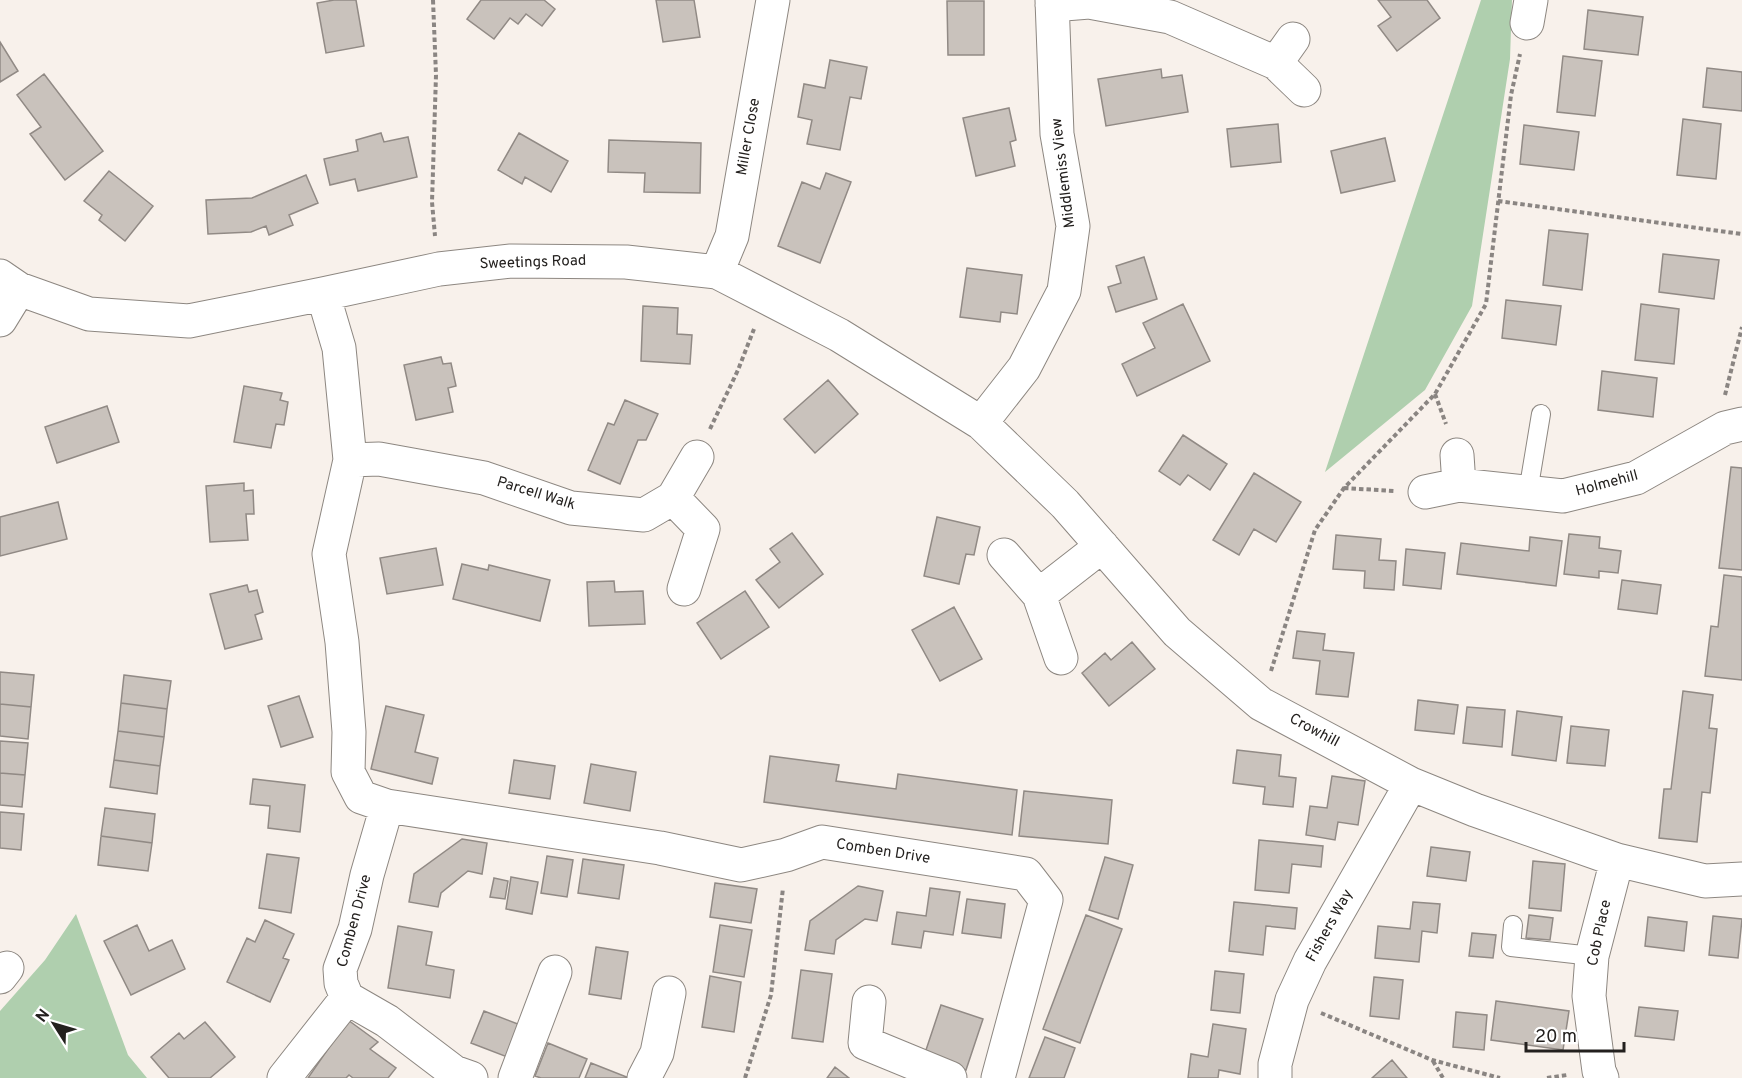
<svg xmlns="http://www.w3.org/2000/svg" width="1742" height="1078" font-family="Overpass,sans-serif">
<rect width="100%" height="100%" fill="#f8f1eb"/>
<path fill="#afcfae" d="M1481,0h31l-2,59 -38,247 -47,84 -100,82z
M76,914l52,141 19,23h-147v-67l45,-51z"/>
<path fill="#c9c2bc" stroke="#918a85" stroke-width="1.5" d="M334,0h22l8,46 -38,7 -9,-50z
M481,0h63l11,9 -13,17 -16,-12 -8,10 -8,-6 -16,21 -27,-20z
M656,0h38l6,37 -37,5z
M1378,0h49l13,18 -43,33 -19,-25 13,-9z
M947,1h37v54h-36z
M1588,10l55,7 -5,38 -54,-6z
M0,42l18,29 -18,11z
M1563,56l39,5 -7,55 -38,-4z
M830,60l37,7 -6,32 -11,-2 -10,53 -33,-6 5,-24 -14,-3 6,-33 21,4z
M1707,68l35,4v39l-39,-4z
M1161,69l1,9 20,-3 6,37 -82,14 -8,-47z
M44,74l59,77 -38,29 -35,-46 11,-7 -24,-32z
M1009,108l7,32 -6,2 5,24 -39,10 -13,-58z
M1683,119l38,5 -5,55 -39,-4z
M1278,124l3,38 -50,5 -4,-38z
M1524,125l55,7 -5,38 -54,-6z
M381,133l3,9 24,-5 9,40 -59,14 -3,-12 -25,6 -6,-26 34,-8 -2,-11z
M519,133l49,28 -17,31 -26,-15 -3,7 -24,-14z
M1385,138l10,43 -54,12 -10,-42z
M609,140l92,3 -1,50 -56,-1 1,-19 -37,-1z
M109,171l44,35 -28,35 -26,-21 3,-5 -18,-14z
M826,173l25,9 -31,81 -42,-17 24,-64 18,7z
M306,175l12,28 -29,12 4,10 -24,10 -3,-9 -15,6 -43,2 -2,-34 46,-2z
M1549,230l39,4 -6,56 -39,-5z
M1663,254l56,6 -5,39 -55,-7z
M1144,257l13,42 -41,13 -8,-25 13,-4 -5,-17z
M967,268l55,7 -5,39 -16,-2 -1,10 -40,-5z
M1506,300l55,6 -5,39 -54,-7z
M1183,304l27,57 -73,35 -15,-32 33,-16 -12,-25z
M1641,304l38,5 -5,55 -39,-4z
M643,306l35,2 -1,26 15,1 -2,29 -49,-3z
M441,357l2,7 8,-1 5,23 -8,2 5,24 -37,8 -12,-55z
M1602,371l55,7 -4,39 -55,-7z
M828,380l30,34 -43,39 -31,-34z
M244,386l38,7 -2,7 8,2 -4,23 -8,-1 -5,24 -37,-6z
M625,400l33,14 -12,26h-8l-18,44 -32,-14 20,-47 6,2z
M107,406l12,36 -62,21 -12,-36z
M1183,435l44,29 -17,26 -22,-15 -8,10 -21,-14z
M1731,467l11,1v102l-23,-2z
M1254,473l47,29 -25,40 -22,-13 -15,26 -26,-15z
M244,483v8l9,-1 1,24h-8l2,26 -38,2 -4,-56z
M58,502l9,37 -67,17v-39z
M937,517l43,10 -6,28 -8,-1 -7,30 -35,-8z
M792,533l31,41 -44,34 -23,-28 24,-18 -10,-13z
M1569,534l31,3 -1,11 22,3 -3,22 -19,-2v7l-35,-4z
M1336,535l45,4 -2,21 17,1 -2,29 -30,-2 1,-17 -32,-2z
M1530,537l32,4 -6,45 -99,-12 4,-31 68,8z
M436,548l7,37 -56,9 -7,-36z
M1406,549l39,4 -4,36 -38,-4z
M462,564l26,6 1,-5 61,15 -10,41 -87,-22z
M1724,575l18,2v103l-37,-4 6,-50 7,1z
M1622,580l39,5 -4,29 -39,-5z
M614,581l1,11 28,-1 2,33 -56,2 -2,-44z
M247,585l2,7 8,-2 6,22 -8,3 7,24 -37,10 -15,-55z
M745,591l24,36 -48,32 -24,-36z
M954,607l28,52 -42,22 -28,-51z
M1297,631l28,3 -2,16 31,3 -6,44 -32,-3 4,-33 -27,-3z
M1132,642l23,27 -46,37 -27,-33 23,-20 6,7z
M0,672l34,3 -3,32 -31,-3z
M124,675l47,6 -4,28 -46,-6z
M1683,691l30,4 -4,33 8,1 -7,64 -8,-1 -5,50 -38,-4 5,-49h7z
M299,696l14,41 -32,10 -13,-41z
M1418,700l40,5 -4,29 -39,-4z
M121,703l46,6 -3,28 -46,-6z
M0,704l31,3 -3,32 -28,-3z
M386,706l38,9 -9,37 23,6 -6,26 -61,-15z
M1467,707l38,3 -3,37 -39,-4z
M1517,711l45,6 -6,44 -44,-6z
M1571,726l38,4 -4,36 -38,-3z
M118,731l46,6 -4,29 -46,-6z
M0,741l28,2 -3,32 -25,-2z
M1237,750l44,5 -2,21 17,2 -3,29 -30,-3 2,-17 -32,-4z
M770,756l69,9 -3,16 60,8 2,-15 119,16 -5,45 -248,-33z
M114,760l46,6 -3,28 -47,-7z
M514,760l41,6 -5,33 -41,-6z
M591,764l45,8 -6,39 -46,-8z
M0,773l25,2 -3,32 -22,-2z
M1332,776l33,5 -7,44 -20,-3 -3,18 -29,-5 4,-29 17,2z
M253,779l52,6 -5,47 -32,-4 2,-22 -20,-2z
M1024,791l88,9 -4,44 -89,-8z
M105,808l50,6 -3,29 -51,-7z
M0,812l24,2 -3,36 -21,-2z
M101,836l51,7 -4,28 -50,-6z
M462,839l25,4 -5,31 -14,-3 -27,22 -3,14 -29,-5 5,-28z
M1259,840l64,6 -2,21 -29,-3 -3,29 -34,-3z
M1431,847l39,5 -4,29 -39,-5z
M267,854l32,4 -8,55 -32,-5z
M547,856l26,4 -6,37 -26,-4z
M1105,857l28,8 -15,54 -29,-9z
M583,859l41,6 -5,34 -41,-6z
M1533,861l32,3 -4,47 -32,-3z
M511,877l27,5 -6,32 -26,-5z
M494,878l14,3 -3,18 -15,-2z
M715,883l42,6 -6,34 -41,-6z
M858,886l25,5 -6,30 -12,-2 -29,21 -2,14 -29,-4 5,-29z
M930,888l30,4 -7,43 -29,-4 -3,17 -29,-4 5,-32 29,4z
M967,899l38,5 -4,34 -39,-5z
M1234,902l63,6 -2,21 -29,-3 -3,29 -34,-4z
M1413,902l27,2 -3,29 -15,-2 -3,31 -44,-4 3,-32 32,3z
M1086,915l36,14 -42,114 -37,-14z
M1529,915l24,3 -3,22 -24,-2z
M1713,916l29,3 -4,39 -29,-3z
M1648,917l39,5 -3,29 -39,-5z
M265,920l29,14 -11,24 6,2 -19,42 -43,-20 20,-44 8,4z
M137,925l12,26 23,-11 13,29 -54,26 -27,-54z
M720,925l32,5 -8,47 -31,-5z
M398,926l34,6 -6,33 28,5 -4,28 -62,-10z
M1472,933l24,2 -3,23 -24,-2z
M596,947l32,5 -7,47 -32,-5z
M801,970l31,4 -9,68 -31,-4z
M1215,971l29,3 -4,39 -29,-3z
M710,976l31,6 -7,50 -32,-5z
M1374,977l29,3 -4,39 -29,-3z
M1496,1001l73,10 -6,39 -72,-10z
M941,1005l42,14 -17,51 -42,-14z
M1639,1007l39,4 -4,29 -39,-4z
M484,1011l39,15 -13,32 -39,-15z
M1456,1012l31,3 -3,35 -31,-3z
M348,1020l30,22 -8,7 26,19 -8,10h-35l-4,-3 -3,3h-38z
M205,1022l30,35 -25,21h-41l-18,-21 28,-24 5,6z
M1213,1024l33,5 -6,45 -21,-4 -1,8h-30l3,-24 17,3z
M1045,1037l30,11 -11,30h-35z
M548,1043l39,16 -8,19h-38l-6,-2z
M1392,1060l15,18h-35z
M591,1063l38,15h-44z
M835,1067l14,11h-22z"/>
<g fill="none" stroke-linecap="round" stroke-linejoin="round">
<g stroke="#8d8781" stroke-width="20">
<path id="lane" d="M1528,492l13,-78
M1513,925l-2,22 81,9"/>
</g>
<g stroke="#8d8781" stroke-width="35">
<path id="street" d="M1052,5l37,-3 81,15 106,46 28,27
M1527,23l4,-23
M1276,63l17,-24
M717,272l15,-36 41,-236
M0,276l19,13 70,25 100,7 134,-27 116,-25 72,-8 115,1 91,10 122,63 142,88 84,81 112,128 84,72 150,80 64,26 142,50 88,21 37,-2
M323,294l16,54 11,112 -21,94 13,88 7,90 -1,40 13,25 26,9 273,42 81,17 45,-10 36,-13 204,32 20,26 -48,178
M0,320l19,-31
M981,423l43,-55 40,-77 9,-65 -16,-92 -5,-134
M1457,455l2,30
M350,460l29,-1 105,19 87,30 73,7 29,-17 24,-41
M1425,492l34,-7 104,11 73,-18 89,-50 17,-4
M673,498l30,31 -19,60
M1004,555l35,40 22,63
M1039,595l63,-49
M387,806l-20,69 -12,54 -15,40 1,14 6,15 40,23 67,51 17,6
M0,977l7,-9
M869,1002l-4,41 85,35
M284,1078l63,-80
M515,1078l40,-106
M644,1078l13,-25 12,-60
M1275,1078v-14l17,-64 18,-39 101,-177
M1602,1078l-3,-7 -10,-75 3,-40 25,-96"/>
</g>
<path stroke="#8a8582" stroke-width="4" stroke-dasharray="4.5 3" stroke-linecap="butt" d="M433,0l3,75 -4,127 3,34
M1498,201l244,33
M1435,394l11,30
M1725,395l17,-68
M710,429l28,-59 16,-41
M1344,488l50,3
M1271,671l44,-141 29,-42 91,-94 51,-90 25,-209 9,-41
M1321,1013l111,47 68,18
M1433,1061l10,17
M745,1078l26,-83 12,-107
M1547,1078l20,-3"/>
<use href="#lane" stroke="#fff" stroke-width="18"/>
<use href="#street" stroke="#fff" stroke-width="33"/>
</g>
<g text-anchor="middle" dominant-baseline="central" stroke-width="6" stroke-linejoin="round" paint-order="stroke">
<g font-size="15" fill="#23201e" stroke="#fff">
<text transform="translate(749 137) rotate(-80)">Miller Close</text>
<text transform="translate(1064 173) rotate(-97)">Middlemiss View</text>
<text transform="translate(533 263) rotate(-2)">Sweetings Road</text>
<text transform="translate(1607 484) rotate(-15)">Holmehill</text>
<text transform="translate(536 494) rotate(17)">Parcell Walk</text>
<text transform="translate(1314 731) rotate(28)">Crowhill</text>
<text transform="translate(883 852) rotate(9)">Comben Drive</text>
<text transform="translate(355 921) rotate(-75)">Comben Drive</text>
<text transform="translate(1330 926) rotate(-61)">Fishers Way</text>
<text transform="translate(1600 933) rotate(-78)">Cob Place</text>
</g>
</g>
<g transform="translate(54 1024) rotate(307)" stroke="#ffffff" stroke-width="4.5" paint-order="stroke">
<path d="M0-4.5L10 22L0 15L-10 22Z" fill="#23201e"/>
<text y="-9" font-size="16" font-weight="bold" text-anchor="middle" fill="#23201e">N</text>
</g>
<path d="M1526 1042v9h98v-9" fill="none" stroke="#23201e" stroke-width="3"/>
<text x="1535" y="1042" font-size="18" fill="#23201e" stroke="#ffffff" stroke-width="4.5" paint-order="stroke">20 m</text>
</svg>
